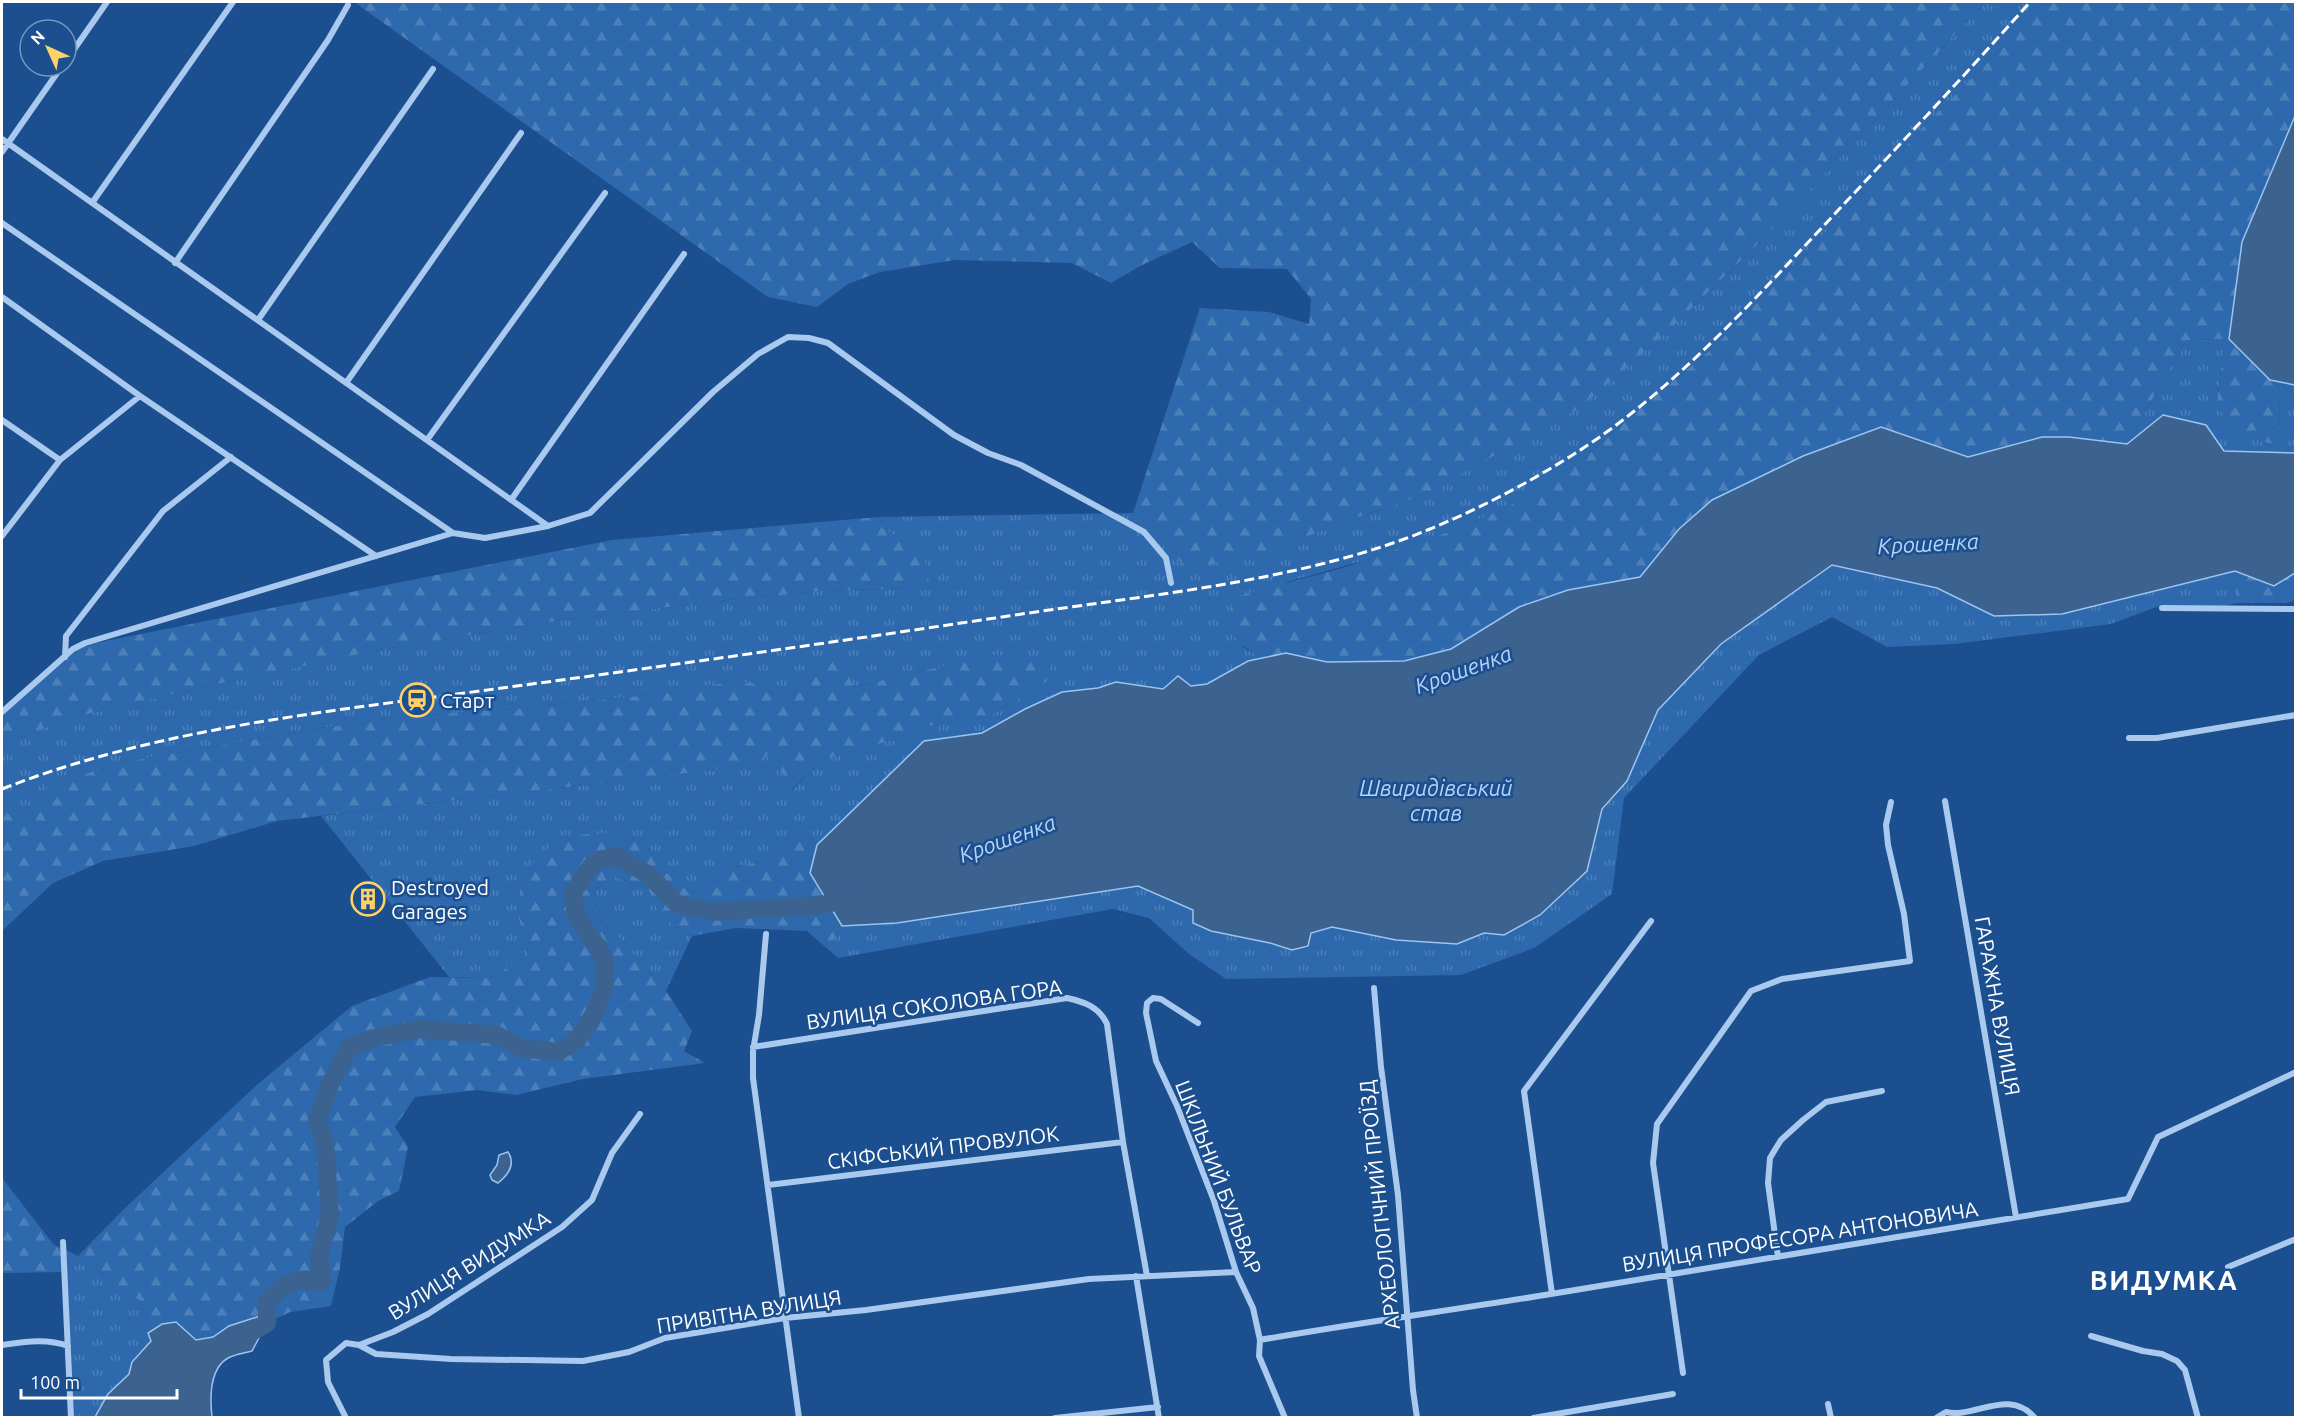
<svg xmlns="http://www.w3.org/2000/svg" width="2297" height="1419" font-family="Ubuntu,sans-serif">
<defs>
<pattern id="grass-tufts" width="24" height="20" patternUnits="userSpaceOnUse" patternTransform="scale(1.5)"><rect width="24" height="20" fill="#2e69ad"/><path d="M3 7l-1-3M5 7V3M7 7l1-3M15 17l-1-3M17 17v-4M19 17l1-3" fill="none" stroke="#4d80b9"/></pattern>
<pattern id="forest-firs" width="22" height="20" patternUnits="userSpaceOnUse" patternTransform="scale(1.5)"><rect width="22" height="20" fill="#2e69ad"/><path d="M5 1l3.5 6h-7zM16 11l3.5 6h-7z" fill="#4d80b9"/></pattern>
</defs>
<rect width="100%" height="100%" fill="#1b4f8f"/>
<path fill="url(#grass-tufts)" d="M1985,2h58l-40,45 -79,79 -58,65 -152,156 -71,59 -62,55 -75,47 -60,25 -55,20 -104,29 -44,65 20,11 -15,3 -41,24 -44,4 -46,-7 -19,6 -36,4 -37,17 -43,24 -58,8 -107,104 -9,-10 -36,24 -46,10 -34,24 -29,-23 -20,-28 -124,77 10,36 -40,23 -40,-1 -128,-161 384,-45 58,-11 10,-12 18,43 33,-32 64,-18 40,-15 61,-10 57,-34 -111,-14 -83,19 -9,-29 -47,31 -8,14 -29,-19 -24,-3 -68,12 -154,16 -102,7 -90,12 -174,30 -114,67 -31,-14v-67l68,-26 124,-29 185,-39 182,-30 156,-19 103,-10 96,-3 8,-33 -35,-23 -10,-15 254,-4 38,29 176,-21 76,-26 245,-164 101,-98z
M2229,339l-6,15 -6,48 62,43 1,-58 -10,-7 25,5v68l-71,-2 -18,-26 -79,19 59,-104z
M1832,565l105,23 57,28 68,-2 173,-43 1,32 -11,3 -63,-1 -51,19 -156,20 -68,3 -55,-30 -73,38 -135,143 -12,96 -78,54 -73,27 -235,4 -37,-25 -40,-36 -36,-9 -275,49 -6,-16 10,-16 55,-3 241,-37 132,57 22,7 19,-17 21,-6 64,13 61,4 27,-11 20,2 83,-64 15,-62 25,-28 31,-71 63,-66z
M614,876l34,13 13,28 31,19 -26,55 -67,-76 -6,-24z
M64,1249l14,7 61,44 12,41 -19,21 -3,11 -21,21 -13,23h-24z"/>
<path fill="url(#forest-firs)" d="M354,2h1631l-216,231 -101,98 -90,78 -155,86 -76,26 -82,32 -81,17 -13,-28 -38,-29 67,-205 69,4 40,12 2,-25 -24,-30 -67,-1 -28,-26 -50,23 -31,18 -39,-20 -117,-3 -75,12 -32,12 -31,23 -49,-10z
M2043,2h252v114l-53,126 28,138 10,7 -1,58 -33,-7 -19,-13 -10,-23 6,-48 6,-15 -43,1 -59,104 -58,-7h-27l-74,20 -87,-30 -78,29 -124,73 -39,48 -72,13 -49,17 -68,42 -47,12 -77,1 -41,-9 -23,5c-28,-16 -43,-28 -28,-61l107,-29 104,-35 60,-25 75,-47 62,-55 71,-59 152,-156 58,-65 79,-79z
M879,517l10,15 35,23 5,27 -13,6 -96,3 -103,10 -156,19 -182,30 -185,39 -123,29 -69,26v-32l79,-66 531,-106z
M2235,571l39,15 21,-13v27l-7,3h-52z
M990,655l63,4 -7,23 -57,34 -61,10 -39,15 -65,18 -34,32 -17,-43 -10,12 -58,11 -428,50 -83,25 -91,15 -50,22 -51,48v-120l31,14 16,-42 98,-25 174,-30 90,-12 102,-7 154,-16 68,-12 24,3 29,19c18,-30 21,-35 55,-46l10,30z
M605,833l38,9 20,28 29,23 34,-24 46,-10 36,-24 9,10 -7,28 32,53 -10,16 6,16 -31,-27 -71,-3 -44,8 -31,-19 -13,-28 -34,-13 -21,15 6,24 67,76 26,40 -8,20 21,12 -122,16 -67,16 -39,-5 -62,7 -20,30 13,20 -9,44 -21,10 -33,26 -5,41 -9,38 -41,6 -23,11 -7,-7 -31,10 -16,11 -17,3 -20,-18 -14,2 -14,9 -9,-33 -61,-44 46,-47 135,-126 93,-77 78,-29 59,1 40,-23 -10,-36 2,-46 41,-37z
M2,1178l52,67 10,4 1,23 -63,1z"/>
<path fill="#3c6290" stroke="#9cc4f0" stroke-width="1.5" d="M2295,116v269l-25,-5 -41,-41 13,-97z
M2163,415l43,10 18,26 71,2v120l-21,13 -39,-15 -173,43 -68,2 -57,-28 -105,-23 -111,79 -63,66 -31,71 -25,28 -15,62 -47,44 -36,20 -20,-2 -27,11 -61,-4 -64,-13 -21,6 -3,13 -16,4 -22,-7 -59,-12 -18,-8v-13l-55,-24 -241,37 -55,3 -32,-53 7,-28 107,-104 58,-8 43,-24 37,-17 36,-4 18,-6 47,7 15,-13 13,10 16,-2 41,-23 38,-8 41,9 77,-1 47,-12 68,-42 49,-17 72,-13 39,-48 33,-29 91,-44 78,-29 87,30 74,-20h27l58,7z
M508,1152c8,12 0,23 -10,31l-6,-3 -2,-5 7,-10 2,-10z
M260,1316l7,7 -15,28c-7,2 -17,3 -24,7 -19,11 -18,41 -16,59h-117l13,-23 21,-20 3,-12 19,-21 -3,-8 14,-9 14,-2 20,18 17,-3 16,-11z"/>
<g fill="none" stroke-linecap="round" stroke-linejoin="round">
<path stroke="#3c6290" stroke-width="18" d="M247,1335l20,-12v-21c19,-20 26,-25 55,-20l-3,-25 11,-43 -5,-70 -8,-24 13,-36 19,-36 24,-10 47,-9 77,6 24,13 37,4 19,-12 17,-26 11,-30v-20l-7,-17 -22,-31 -3,-24 22,-31 21,-5 33,19 28,29 36,8 95,-6 20,-2 22,-8"/>
<path stroke="#a9c9ee" stroke-width="6" d="M66,61l41,-59
M2,139l546,387
M2,152l60,-86
M92,203l141,-201
M2,223l451,310 32,5 63,-12 42,-13 123,-121 45,-38 30,-17 21,1 19,5 126,92 34,18 33,12 123,67 22,26 5,25
M175,263l153,-223 20,-35
M2,297l138,99 236,160
M258,320l175,-251
M346,383l175,-250
M2,420l58,40
M427,440l178,-247
M511,500l173,-246
M2,536l58,-76 80,-64
M2162,608l134,1
M65,657l1,-21 97,-125 68,-54
M2,712l71,-63 12,-6 368,-110
M2129,738h28l139,-23
M1945,801l71,416
M766,934l-7,81 -6,36v27l46,340
M1374,988l7,79 17,128 15,195 4,28
M1198,1023l-37,-24 -8,-1 -6,5 -1,10 10,48 21,45 37,95 22,71 17,36 7,32 -1,16 26,62
M753,1047l314,-49c18,4 32,9 40,26l16,118 24,134
M768,1185l355,-43
M63,1242l8,176
M1778,1257l-10,-74 2,-25 6,-10 5,-8 22,-20 23,-18 56,-11
M2228,1267l68,-28
M1136,1276l23,142
M1552,1294l-28,-203 127,-170
M2091,1336l52,15 19,3 15,7 8,9 13,48
M1260,1340c96,-17 194,-30 291,-46 192,-31 384,-65 577,-95l30,-62 138,-65
M2,1345c22,-3 44,-7 66,1
M359,1345l17,9 75,5 132,2 46,-9 36,-14 120,-20 81,-8 223,-31 147,-7
M1683,1373l-30,-210 4,-39 94,-133 31,-12 128,-18 -6,-47 -16,-69 -2,-20 5,-23
M1828,1404l3,14
M346,1418l-18,-36 -2,-22 20,-17 13,2 34,-13 35,-18 134,-87 30,-27 20,-47 28,-39
M1055,1418l103,-11
M1533,1418l140,-24
M1936,1418l10,-6c28,7 63,-25 89,6"/>
<path stroke="#fff" stroke-width="3" stroke-dasharray="10 4.5" stroke-linecap="butt" d="M2,789c158,-62 332,-78 500,-101 180,-24 360,-50 540,-77 126,-18 270,-33 388,-82 49,-20 96,-45 141,-73 93,-58 169,-141 244,-221 72,-77 145,-154 215,-233"/>
</g>
<defs>
<g id="station-ring" transform="scale(1.725)"><circle r="9.5" fill="#1b4f8f" stroke="#ffd166" stroke-width="1.5"/><path d="M-3-6H3Q5-6 5-4V2Q5 4 3 4L4.5 6H3L1.5 4h-3L-3 6H-4.5L-3 4Q-5 4-5 2V-4Q-5-6-3-6ZM-3.5-4v3h7v-3ZM-3.5 1v1.5H-2V1ZM2 1v1.5H3.5V1Z" fill="#ffd166"/></g>
<g id="building-ring" transform="scale(1.725)"><circle r="9.5" fill="#1b4f8f" stroke="#ffd166" stroke-width="1.5"/><path d="M-4-6H4V6H1V3H-1V6H-4ZM-2.5-4.3h1.7v1.8h-1.7ZM.8-4.3h1.7v1.8H.8ZM-2.5-1h1.7V.8h-1.7ZM.8-1h1.7V.8H.8Z" fill="#ffd166"/></g>
</defs>
<g fill-rule="evenodd">
<use href="#station-ring" x="417" y="700"/>
<use href="#building-ring" x="368" y="899"/>
</g>
<g text-anchor="middle" dominant-baseline="central" stroke-width="5" stroke-linejoin="round" paint-order="stroke">
<g font-size="21" fill="#fff" stroke="#1b4f8f" text-anchor="start">
<text x="440" y="700">Старт</text>
<text x="391" y="887">Destroyed<tspan x="391" dy="24">Garages</tspan></text>
</g>
<g font-size="21" fill="#fff" stroke="#1b4f8f">
<text transform="translate(934 1004) rotate(-8)">ВУЛИЦЯ СОКОЛОВА ГОРА</text>
<text transform="translate(1998 1006) rotate(80)">ГАРАЖНА ВУЛИЦЯ</text>
<text transform="translate(943 1147) rotate(-7)">СКІФСЬКИЙ ПРОВУЛОК</text>
<text transform="translate(1219 1177) rotate(69)">ШКІЛЬНИЙ БУЛЬВАР</text>
<text transform="translate(1379 1205) rotate(-96)">АРХЕОЛОГІЧНИЙ ПРОЇЗД</text>
<text transform="translate(1800 1236) rotate(-9)">ВУЛИЦЯ ПРОФЕСОРА АНТОНОВИЧА</text>
<text transform="translate(469 1265) rotate(-32)">ВУЛИЦЯ ВИДУМКА</text>
<text transform="translate(749 1311) rotate(-9)">ПРИВІТНА ВУЛИЦЯ</text>
</g>
<g font-size="22" font-style="italic" fill="#b5d3f5" stroke="#1b4f8f">
<text transform="translate(1928 543) rotate(-3)">Крошенка</text>
<text transform="translate(1463 669) rotate(-20)">Крошенка</text>
<text x="1436" y="787">Швиридівський<tspan x="1436" dy="25">став</tspan></text>
<text transform="translate(1007 838) rotate(-20)">Крошенка</text>
</g>
<g font-size="27" font-weight="bold" letter-spacing="1.5" fill="#fff" stroke="#1b4f8f">
<text x="2164" y="1280">ВИДУМКА</text>
</g>
</g>
<rect width="2297" height="1419" fill="none" stroke="#ffffff" stroke-width="6"/>
<g transform="translate(48 48) rotate(315)"><circle r="28" fill="#1b4f8f" stroke="#7695bc" stroke-width="1.5"/>
<path d="M0-4.5L10 22L0 15L-10 22Z" fill="#ffd166"/>
<text y="-9" font-size="16" font-weight="bold" text-anchor="middle" fill="#ffffff">N</text>
</g>
<path d="M21 1389v9h156v-9" fill="none" stroke="#ffffff" stroke-width="3"/>
<text x="30" y="1389" font-size="18" fill="#ffffff" stroke="#1b4f8f" stroke-width="4.5" paint-order="stroke">100 m</text>
</svg>
